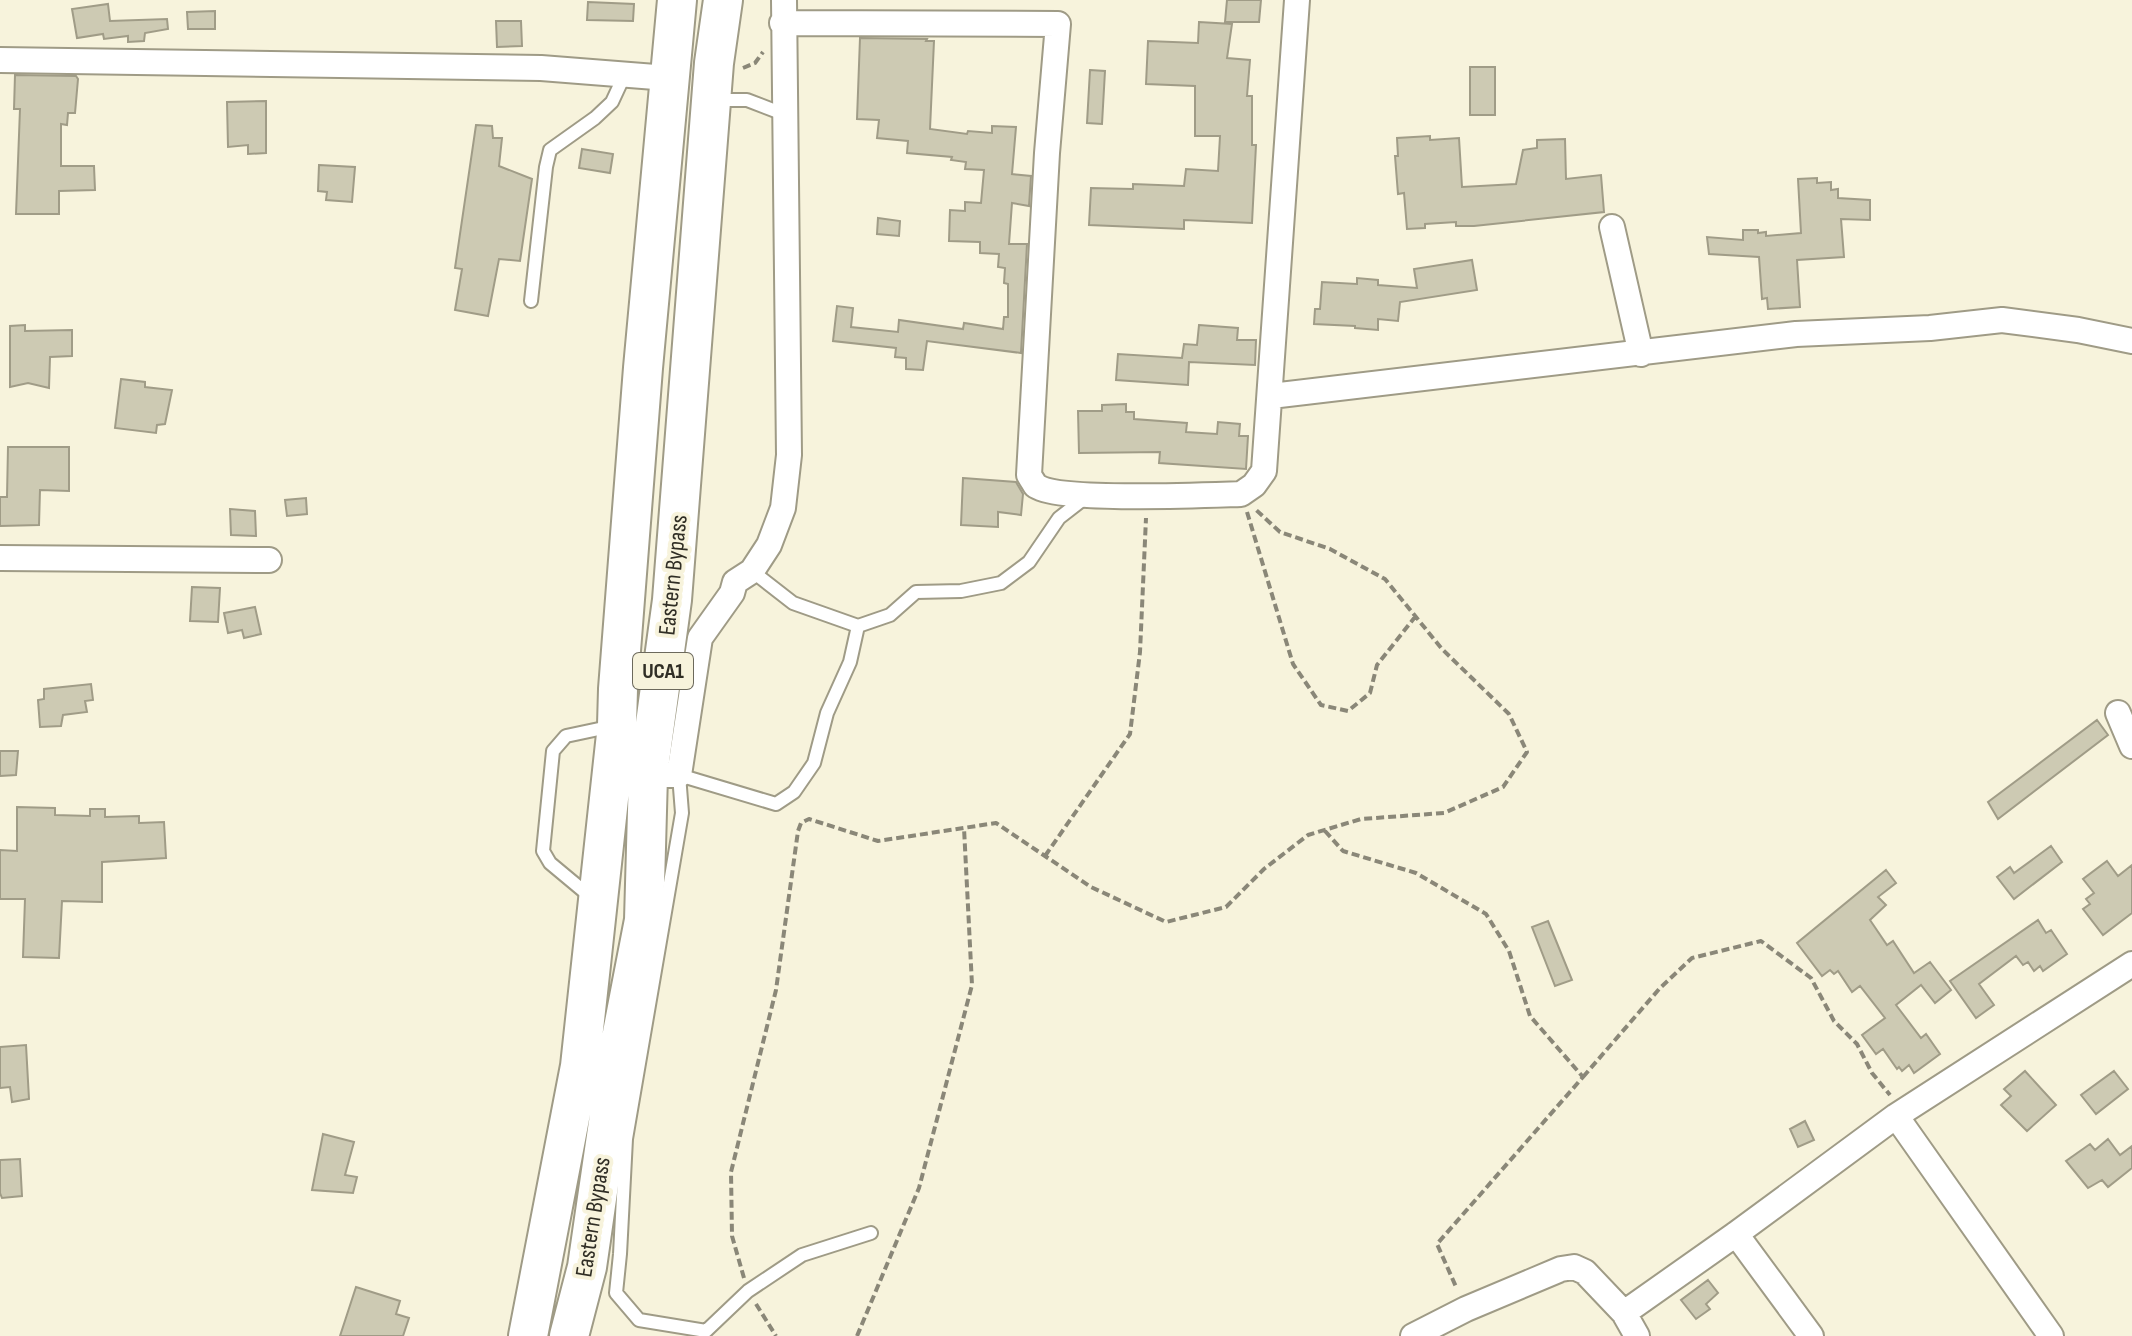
<svg xmlns="http://www.w3.org/2000/svg" width="2132" height="1336" font-family="'Sofia Sans Condensed',sans-serif">
<rect width="100%" height="100%" fill="#f7f3dc"/>
<path fill="#cdcab3" stroke="#a09c87" stroke-width="2" d="M1227,0h34l-2,22h-34z
M588,2l46,2 -1,17 -46,-1z
M108,4l2,17 57,-2 1,10 -23,4 -1,8 -16,1v-6l-24,3 -1,-5 -26,4 -5,-29z
M215,11v18h-27l-1,-17z
M496,21h25l1,25 -25,1z
M1199,22l33,2 -5,34 23,2 -3,36h5v49h4l-4,78 -68,-3v9l-95,-4 2,-37 42,1v-5l51,2 2,-17 32,2 2,-35h-25v-50l-49,-2 2,-43 50,2z
M860,38l67,1 -1,2h8l-4,88 37,5 1,-3 24,2v-7l24,1 -4,47 19,2 -2,30 -17,-3 -3,41h18l-6,109 -94,-12 -4,29 -17,-1v-11l-11,-1 1,-9 -63,-7 4,-35 16,2 -2,19 47,5 1,-12 64,9 1,-6 39,6 1,-12h4v-33l-4,-1 1,-15 -7,-1 1,-13 -19,-1v-11l-31,-1 1,-31 15,1v-9l16,1 3,-33 -19,-1 1,-7 -15,-2 1,-3 -45,-4 1,-12 -31,-3 2,-18 -22,-1z
M1470,67h25v48h-25z
M1090,70l15,1 -3,53 -15,-1z
M15,75l61,1 2,3 -3,34h-7l-1,12 -6,-1v42h33l1,24 -36,1v23h-43l4,-105h-6z
M266,101v52l-18,1v-9l-20,2 -1,-45z
M476,125l16,1 1,12h9l-3,28 33,13 -12,82 -21,-2 -11,57 -33,-6 7,-41 -7,-1z
M1430,136v4l29,-2 3,49 54,-3 7,-34 14,-2v-8l28,-1 1,40 35,-4 3,37 -130,14h-18v-4l-31,2v4l-18,1 -3,-36 -6,1 -3,-38h3l-1,-18z
M582,149l31,5 -3,19 -31,-5z
M319,165l36,2 -3,35 -26,-2 1,-8 -9,-1z
M1817,178v5l14,-1v8l7,-1v9l32,2v20l-29,-1 3,38 -47,3 3,47 -32,2 -1,-11 -5,1 -3,-42 -50,-3 -2,-17 36,3v-10h15v3l8,-1v4l35,-3 -3,-54z
M878,218l22,3 -1,15 -22,-2z
M1472,260l5,30 -77,12 -2,19 -20,-2v11l-23,-2v-2l-41,-2 1,-15h5l2,-27 35,2v-6l21,2v5l39,3 -3,-19z
M25,325v6l47,-1v26l-22,1 -1,31 -21,-5 -18,4v-61z
M1199,325l39,3 -1,12h19l-1,25 -66,-3 -1,23 -72,-5 2,-26 64,4 2,-14 13,1z
M121,379l24,3v5l27,3 -7,34 -8,1 -1,8 -41,-5z
M1126,404v8h8v7l53,4 -1,9 31,2 1,-12 22,2 -1,12h9l-2,33 -87,-6 1,-11 -81,1 -1,-42h24v-6z
M8,447h61v44l-29,-1 -1,35 -39,1v-29h7z
M963,478l53,4 7,12 -2,21 -23,-3v15l-37,-2z
M306,498l1,16 -20,2 -2,-16z
M230,509l25,2 1,25 -25,-1z
M192,587l28,1 -2,34 -28,-1z
M255,607l6,27 -17,4 -2,-8 -14,3 -4,-20z
M91,684l2,16 -8,1 2,11 -24,3 -2,11 -21,1 -2,-27 6,-1v-10z
M2097,720l11,15 -110,84 -10,-17z
M0,751h18l-2,24 -16,1z
M17,807l38,1v7l35,1v-7h15v8l34,-1v7l25,-1 2,36 -64,4v40l-40,-1 -3,57 -36,-1 2,-58h-25v-49l17,1z
M2051,846l11,16 -48,37 -17,-22 13,-10 4,6z
M2107,861l11,15 14,-11v48l-29,22 -20,-26 7,-5 -4,-5 8,-6 -11,-14z
M1886,870l10,13 -18,14 8,8 -16,15 17,25 6,-4 21,32 16,-11 21,28 -16,13 -14,-18 -25,20 25,33 5,-4 14,20 -26,19 -5,-8 -7,6 -3,-4 -2,2 -14,-20 -7,5 -14,-19 23,-17 -25,-32 -8,6 -14,-21 -4,3 -4,-4 -8,6 -25,-33z
M2038,920l8,13 5,-3 16,24 -24,17 -3,-5 -6,5 -6,-9 -5,3 -7,-9 -37,28 15,21 -18,13 -26,-37z
M1548,921l24,59 -17,6 -23,-59z
M26,1045l3,54 -17,3 -2,-15 -10,1v-41z
M2025,1071l31,34 -29,26 -26,-26 10,-9 -7,-7z
M2114,1071l14,18 -32,25 -15,-19z
M1805,1121l9,19 -16,7 -8,-18z
M323,1134l31,8 -9,33 12,2 -4,16 -41,-3z
M2108,1139l12,16 12,-9v22l-24,19 -6,-7 -14,8 -22,-27 24,-17 5,6z
M20,1159l2,37 -20,2 -2,-5v-33z
M1708,1280l10,13 -12,11 4,5 -14,10 -15,-19z
M356,1287l44,14 -4,13 13,4 -6,18h-63z"/>
<g fill="none" stroke-linecap="round" stroke-linejoin="round">
<g stroke="#9f9b86" stroke-width="16">
<path id="service" d="M716,100h31l39,15
M531,301l15,-134 4,-17 45,-32 17,-16 13,-28
M752,571l41,32 65,23 -8,36 -23,51 -13,50 -20,29 -18,12 -97,-29 3,38 -56,326 -6,115 -4,39 23,27 67,11 42,-40 54,-36 69,-22
M858,626l32,-11 26,-23 45,-1 40,-8 28,-21 30,-44 27,-21
M592,898l-42,-35 -7,-12 10,-100 13,-15 47,-10"/>
</g>
<g stroke="#9f9b86" stroke-width="28">
<path id="minor" d="M782,23l276,1 -11,129 -18,322c1,2 5,8 6,10 20,17 173,10 206,9l13,-9 10,-14 33,-471
M0,60l541,8 127,10
M1612,227l29,127
M1271,396l525,-62 134,-6 72,-8 76,10 54,11
M0,558l269,2
M2118,713l14,33
M648,775h31l21,-137 32,-45 3,-11 17,-11 17,-26 14,-37 6,-53 -5,-455
M1896,1116l155,220
M1736,1234l75,102
M1413,1336l53,-27 95,-40 13,-2 11,5 39,41
M1637,1336l-13,-23 112,-79 160,-118 236,-152"/>
</g>
<g stroke="#9f9b86" stroke-width="42">
<path id="primary" d="M528,1336l52,-270 37,-341 1,-36 25,-321 34,-368
M569,1336l18,-69 31,-213 26,-134 4,-145 24,-175 42,-537 9,-63"/>
</g>
<path stroke="#8a8778" stroke-width="4" stroke-dasharray="8 4" stroke-linecap="butt" d="M743,68l12,-5 8,-11
M1247,512l46,152 28,41 27,6 22,-18 7,-28 38,-48
M1325,831l18,20 73,22 70,41 23,37 21,65 53,61 -146,167 20,45
M1045,856l85,-122 10,-82 6,-134
M1583,1077l77,-89 32,-30 69,-17 50,37 23,43 23,23 15,29 18,22
M744,1278l-12,-42 -1,-64 45,-182 22,-159 3,-8 8,-4 69,22 118,-18 95,64 75,35 60,-15 38,-38 44,-34 53,-16 83,-6 59,-26 24,-35 -18,-38 -67,-65 -57,-70 -55,-30 -50,-17 -26,-24
M756,1304l20,32
M857,1336l62,-148 53,-203 -8,-157"/>
<use href="#service" stroke="#fff" stroke-width="12"/>
<use href="#minor" stroke="#fff" stroke-width="24"/>
<use href="#primary" stroke="#fff" stroke-width="38"/>
</g>
<g text-anchor="middle" dominant-baseline="central" stroke-width="8" stroke-linejoin="round" paint-order="stroke">
<rect fill="#f7f3dc" stroke="#6c695c" stroke-width="2" x="633" y="653" width="60" height="36" rx="6"/>
<g font-size="22" font-weight="bold" fill="#302e25">
<text x="663" y="671">UCA1</text>
</g>
<g font-size="24" fill="#302e25" stroke="#f7f3dc">
<text transform="translate(673 575) rotate(-84)">Eastern Bypass</text>
<text transform="translate(593 1217) rotate(-81)">Eastern Bypass</text>
</g>
</g>
</svg>
